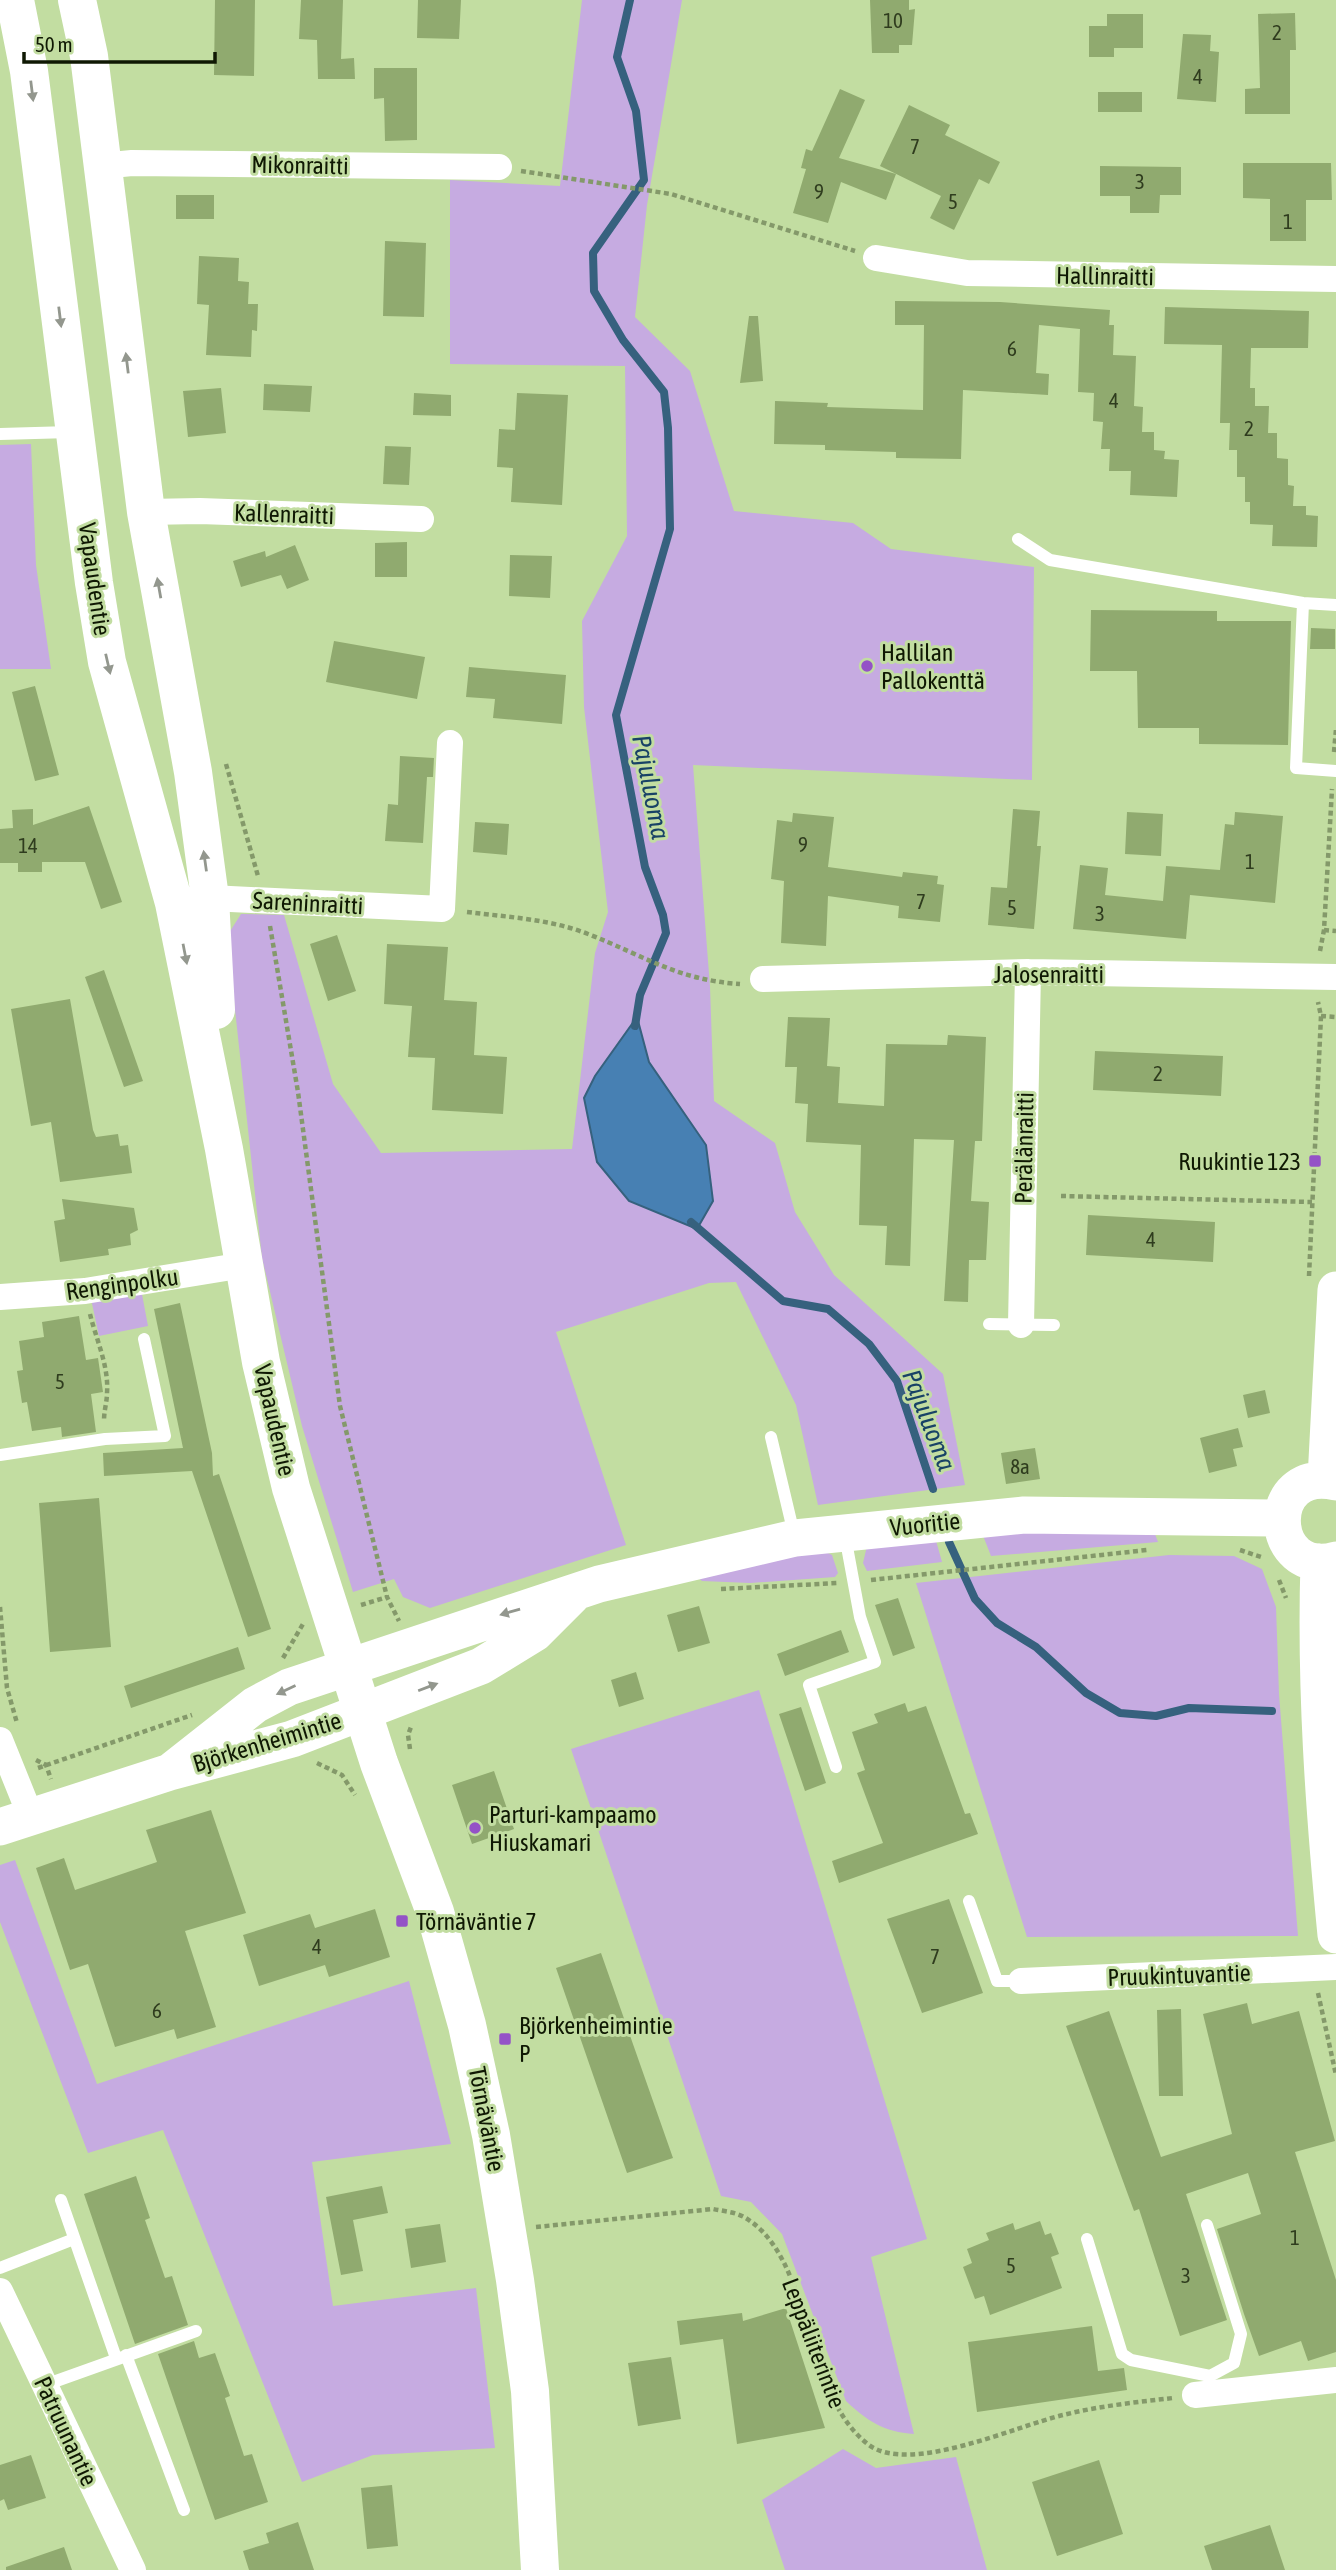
<svg xmlns="http://www.w3.org/2000/svg" width="1336" height="2570" font-family="'Asap Condensed',sans-serif">
<rect width="100%" height="100%" fill="#c2dda1"/>
<path fill="#c6abe1" fill-rule="evenodd" d="M582,0h100l-35,205 -12,112 55,54 44,140 119,12 38,26 143,18 -2,213 -339,-15 17,222 4,114 61,42 20,69 39,63 109,99 22,111 -147,20 -22,-100 -60,-123 -27,1 -153,49 70,213 -196,63 -27,-11 -9,-18 -41,13 -51,-166 -40,-168 -35,-322 14,-22 43,1 49,169 48,69 191,-4 23,-196 13,-41 -24,-205 -2,-86 45,-85 -2,-170 -175,-2v-184l110,6zM637,1018l12,44 12,21 -64,79 -13,-64 11,-22z
M31,444l5,121 15,104h-51v-224z
M141,1289l7,37 -49,10 -8,-37z
M1025,1530l130,4 3,8 -167,14 -9,-23z
M935,1537l7,25 -75,9 -4,-8 4,-17z
M826,1552l6,3 6,18 -3,4 -85,6 -48,-2 -6,-5 60,-14z
M1169,1555l65,1 28,13 14,38 3,87 19,242 -271,1 -111,-354z
M759,1690l168,549 -56,18 43,177c-30,-2 -47,-13 -68,-33l-64,-167 -31,-32 -30,-6 -150,-447z
M15,1860l82,224 312,-103 42,163 -139,18 21,144 143,-18 19,160 -122,7 -71,27 -139,-352 -75,23 -88,-231v-57z
M843,2449l33,19 80,-11 31,113h-202l-23,-70z"/>
<path fill="#4780b3" stroke="#36617e" stroke-width="2" d="M637,1017l12,45 57,83 7,56 -16,28 -68,-28 -32,-39 -13,-64 11,-22z"/>
<g fill="none" stroke-linecap="round" stroke-linejoin="round">
<path stroke="#36617e" stroke-width="8" d="M630,0l-13,57 19,54 8,69 -51,73 1,38 29,49 41,52 4,36 2,101 -54,186 29,152 18,48 3,18 -26,62 -5,31
M691,1222l92,79 45,8 41,35 28,37 36,108
M949,1542l26,57 22,24 39,24 50,46 34,20 36,3 33,-8 83,3"/>
</g>
<path fill="#90aa6f" d="M215,0h40l-1,76 -40,-1z
M301,0h42l-2,59 13,-1 1,21h-37l-1,-39 -18,-1z
M418,0h43l-2,39 -42,-1z
M870,0h39v10l6,-1 -3,36h-13v8h-27z
M1295,13l1,37h-6v64h-45v-25l15,-1 -2,-74z
M1107,14h36v34h-29v9h-25v-31h18z
M1183,34l28,1 -1,16 9,1 -3,50 -39,-3z
M374,68h43v72l-32,1 -1,-43 -10,1z
M840,89l25,11 -26,58 57,16 -10,26 -45,-18 -13,41 -35,-10 13,-44 -5,-1 5,-19 6,2z
M1098,92h44v20h-44z
M909,105l41,20 -5,10 55,27 -11,22 -10,-5 -25,51 -24,-12 11,-22 -61,-30z
M1243,163h88l1,37h-26v41h-36v-42l-27,-1z
M1100,166l81,1v28h-21l-1,18h-29v-17h-30z
M176,195h38v24h-38z
M385,241l41,2 -2,74 -41,-1z
M199,256l40,2 -1,23 11,1 -1,22h10l-1,27 -5,-1 -1,27 -45,-2 3,-50 -12,-1z
M895,301l105,1 110,8 -1,15h5l-1,30 23,1 -2,50 9,1 -1,25h12v18l11,1 -1,8 15,1 -2,37 -47,-2 1,-24h-22l1,-22h-9l2,-27 -10,-1 1,-28 -16,-1 2,-63 -41,-4 -3,48 13,1 -1,21 -85,-5 -2,69 -65,-1v-6l-71,-2v-5l-51,-1 1,-43 53,2 -1,4 96,3 1,-85h-29z
M1165,307l144,4 -1,37h-57l-1,40h5v18h14l-1,27h9v25l11,1v26l6,1 -1,20h13v9l12,1 -1,31 -45,-1 1,-21 -23,-1v-22h-5v-25h-8v-27h-8l1,-27h-10l2,-78 -58,-1z
M749,316h9l5,65 -23,2z
M264,384l48,2 -2,26 -47,-2z
M221,388l5,45 -38,4 -5,-46z
M414,393l37,2v21l-38,-1z
M517,393l51,2 -6,110 -51,-3 2,-34 -16,-1 2,-38 16,1z
M385,446l26,1 -2,38 -26,-1z
M407,542v35h-32v-34z
M295,545l14,35 -22,9 -6,-14 -40,12 -8,-26 32,-10 1,6z
M510,555l42,1 -2,42 -41,-2z
M1091,610l126,1v10h74l-3,124 -89,-1v-16h-61l-1,-57h-47z
M1311,628l24,1v20h-25z
M334,641l91,16 -8,42 -91,-17z
M469,667l97,8 -4,49 -69,-6 2,-19 -29,-2z
M35,686l24,89 -24,6 -23,-89z
M400,756l34,2 -1,19h-6l-4,66 -38,-2 3,-37 10,1z
M89,806l33,96 -21,7 -16,-47h-43v10h-24v-9h-18v-34l13,-1 -1,-18 21,-1v16z
M1013,809l27,2 -3,35h4l-7,83 -46,-4 3,-38 16,1z
M1127,812l36,2 -2,42 -36,-2z
M1235,812l48,4 -8,87 -85,-8 -4,44 -113,-10 7,-64 28,3 -3,27 58,6 3,-35 54,4 5,-46 9,1z
M793,813l41,4 -6,50 74,10 1,-5 35,4 -1,8 7,1 -4,37 -42,-4 1,-12 -71,-10 -2,50 -45,-3 3,-62 -13,-2 6,-59 15,2z
M475,822l34,2 -2,31 -34,-3z
M337,935l19,56 -28,10 -18,-57z
M387,944l61,3 -4,53 33,2 -3,53 33,2 -4,57 -71,-4 3,-52 -27,-1 4,-51 -28,-2z
M104,970l39,111 -19,6 -39,-110z
M70,999l23,131 3,7 22,-3 2,12 8,-1 4,28 -72,9 -9,-60 -20,4 -20,-117z
M788,1017l42,1 -3,48 13,1 -2,36 46,3 2,-62 61,1 1,-10 38,2 -4,104h-7l-4,60 18,1 -3,58h-17l-1,42 -24,-1 10,-161 -40,-1 -4,127 -25,-1 2,-39 -28,-1 2,-80 -55,-3 2,-38 -13,-1 2,-36h-12z
M1095,1051l128,5 -2,40 -128,-6z
M62,1199l72,9 4,22 -8,4 1,11 -23,4 1,6 -49,7 -6,-41 11,-2z
M1088,1215l127,7 -2,40 -127,-7z
M180,1303l32,150 1,23 6,-2 52,155 -23,8 -56,-166 -88,5 -1,-23 80,-5 -29,-139z
M79,1316l7,44 12,-2 5,34 -12,2 5,38 -34,5 -1,-10 -29,4 -5,-29 -5,1 -5,-32 6,-1 -4,-29 25,-4 -2,-15z
M1265,1390l5,23 -22,5 -5,-23z
M1238,1428l5,19 -10,2 4,17 -28,7 -9,-35z
M1035,1448l5,31 -34,5 -5,-31z
M99,1498l12,149 -61,5 -11,-149z
M898,1598l17,50 -22,8 -18,-51z
M699,1606l11,37 -32,9 -11,-37z
M841,1630l8,22 -64,24 -8,-22z
M238,1647l7,22 -114,39 -7,-22z
M636,1672l8,27 -25,8 -8,-27z
M905,1703l3,9 18,-6 39,108 5,-1 8,21 -139,49 -7,-22 51,-18 -26,-70 8,-3 -13,-38 26,-9 -4,-9z
M801,1707l25,76 -21,8 -26,-77z
M494,1771l20,58 -42,15 -20,-59z
M211,1810l35,103 -61,18 31,96 -39,12 -3,-10 -59,18 -27,-83 -18,6 -34,-102 28,-10 11,32 82,-28 -11,-32z
M949,1899l34,94 -61,20 -35,-94z
M375,1909l15,48 -61,20 -4,-12 -66,21 -16,-51 67,-21 5,14z
M601,1953l72,205 -46,15 -71,-205z
M1247,2003l5,21 47,-13 36,130 -40,11 41,128v72l-28,9 -7,-20 -42,15 -15,-42 -27,-85 44,-15 -13,-41 -62,21 41,126 -47,16 -41,-127 -5,2 -68,-185 43,-15 52,146 71,-23 -29,-120z
M1181,2009l2,87h-24l-2,-86z
M136,2176l14,42 -5,2 20,58 7,-2 16,49 -53,19 -51,-150z
M382,2186l6,27 -35,7 10,51 -22,4 -15,-78z
M1040,2221l5,14 6,-2 8,21 -8,3 11,31 -72,27 -6,-19 -9,3 -12,-32 9,-4 -5,-14 22,-9 -3,-7 27,-10 2,7z
M440,2224l6,38 -35,6 -6,-39z
M786,2308l39,120 -88,16 -14,-105 -43,6 -3,-24 65,-8 1,8z
M1092,2326l6,45 26,-3 3,22 -150,22 -9,-70z
M194,2341l5,17 16,-5 15,43 -5,2 19,58 8,-2 16,48 -53,18 -57,-166z
M671,2357l10,62 -43,7 -10,-63z
M31,2455l15,43 -38,12 -4,-11 -4,2v-36z
M1099,2460l24,74 -66,22 -25,-74z
M392,2485l6,61 -31,3 -6,-61z
M298,2522l16,48h-65l-6,-19 26,-8 -3,-10z
M1270,2525l15,45h-73l-8,-24z
M64,2547l8,23h-66v-3z"/>
<g fill="none" stroke-linecap="round" stroke-linejoin="round">
<path stroke="#84996a" stroke-width="4.5" stroke-dasharray="5 3.5" stroke-linecap="butt" d="M521,171l150,23 184,57
M1334,752l2,-23
M226,764l32,112
M467,912c40,5 83,7 121,22 57,22 89,46 152,50
M270,926l28,166 42,314 47,191 12,24
M1324,930l12,1
M1320,951l4,-21 8,-141
M1321,1016l15,1
M1061,1196l251,6
M1309,1276l12,-260 -3,-14
M90,1314c6,25 19,52 17,79 0,9 -3,17 -3,28
M1240,1550l21,7
M871,1580l276,-30
M1279,1580l7,18
M721,1589l117,-6
M361,1605l26,-8
M0,1607l7,81 10,35
M283,1658l20,-34
M410,1749l-2,-14 3,-8
M36,1760l10,5 5,14
M317,1763l25,12 13,20
M38,1768l154,-53
M1318,1993l18,82
M536,2227l177,-18c10,2 22,3 31,8 71,41 57,177 125,228 41,30 147,-19 194,-30 36,-9 74,-13 110,-17"/>
<path stroke="#fff" stroke-width="12" d="M0,434l70,-2
M1018,539l32,21 253,43 33,2
M1303,603l-7,165 40,3
M989,1324l65,1
M771,1437l23,97
M0,1455l105,-16 60,-3 -21,-97
M836,1767l-27,-82 66,-23 -15,-45 -15,-81
M969,1901l28,80h24
M61,2200l55,158
M1087,2239l35,115 9,6 79,16 24,-13 7,-29 -34,-109
M0,2268l74,-29
M126,2355l58,155
M45,2385l151,-54"/>
<path stroke="#fff" stroke-width="26" d="M101,166l31,-3 367,4
M876,258l91,15 369,6
M146,512l54,-1 221,8
M193,900l17,-2 232,11 8,-166
M763,979l265,-7 308,5
M0,1297l85,-6 159,-26
M1021,1325l7,-353
M0,1740l31,77
M1021,1981l315,-14
M0,2291l133,279
M1195,2395l141,-15"/>
<path stroke="#fff" stroke-width="37" d="M1326,1479l10,-189
M1336,1482c-74,-17 -69,97 0,78
M1319,1562c-4,124 5,250 17,373
M170,1772l85,-67 34,-18 310,-103 196,-46 229,-23 257,3
M0,1827l170,-55 122,-33 189,-73 54,-33 37,-37"/>
<path stroke="#fff" stroke-width="38" d="M15,0l14,71 65,512 13,79 67,241 50,246 37,213 30,126 88,275 56,149 32,113 24,110 24,145 15,111 10,179
M77,0l12,56 57,456 47,260 17,126 6,112"/>
</g>
<defs><path id="oneway-solid" d="M-6-.8H1V-3.2L6.5 0L1 3.2V.8H-6Z" transform="scale(1.75)"/></defs>
<g fill="#93978e">
<use href="#oneway-solid" transform="translate(32 91) rotate(83)"/>
<use href="#oneway-solid" transform="translate(60 317) rotate(83)"/>
<use href="#oneway-solid" transform="translate(127 363) rotate(-97)"/>
<use href="#oneway-solid" transform="translate(159 588) rotate(-100)"/>
<use href="#oneway-solid" transform="translate(108 664) rotate(77)"/>
<use href="#oneway-solid" transform="translate(205 861) rotate(-98)"/>
<use href="#oneway-solid" transform="translate(185 954) rotate(79)"/>
<use href="#oneway-solid" transform="translate(510 1612) rotate(164)"/>
<use href="#oneway-solid" transform="translate(428 1687) rotate(-21)"/>
<use href="#oneway-solid" transform="translate(286 1690) rotate(155)"/>
</g>
<g fill="#9452c7" stroke="#c2dda1" stroke-width="2.5">
<circle cx="867" cy="666" r="7"/>
<rect x="1308" y="1154" width="14" height="14" rx="3.5"/>
<circle cx="475" cy="1828" r="7"/>
<rect x="395" y="1914" width="14" height="14" rx="3.5"/>
<rect x="498" y="2032" width="14" height="14" rx="3.5"/>
</g>
<g text-anchor="middle" dominant-baseline="central" stroke-width="6" stroke-linejoin="round" paint-order="stroke">
<g font-size="21" fill="#2f3c1e">
<text x="893" y="20">10</text>
<text x="1277" y="32">2</text>
<text x="1198" y="76">4</text>
<text x="915" y="146">7</text>
<text x="1140" y="181">3</text>
<text x="819" y="191">9</text>
<text x="953" y="201">5</text>
<text x="1288" y="221">1</text>
<text x="1012" y="348">6</text>
<text x="1114" y="400">4</text>
<text x="1249" y="428">2</text>
<text x="803" y="844">9</text>
<text x="28" y="845">14</text>
<text x="1250" y="861">1</text>
<text x="921" y="901">7</text>
<text x="1012" y="907">5</text>
<text x="1100" y="913">3</text>
<text x="1158" y="1073">2</text>
<text x="1151" y="1239">4</text>
<text x="60" y="1381">5</text>
<text x="1020" y="1466">8a</text>
<text x="317" y="1946">4</text>
<text x="935" y="1956">7</text>
<text x="157" y="2010">6</text>
<text x="1295" y="2237">1</text>
<text x="1011" y="2265">5</text>
<text x="1186" y="2275">3</text>
</g>
<g font-size="24" fill="#0f1803" stroke="#c2dda1">
<text transform="translate(300 165) rotate(1)">Mikonraitti</text>
<text transform="translate(1105 276) rotate(1)">Hallinraitti</text>
<text transform="translate(284 514) rotate(2)">Kallenraitti</text>
<text transform="translate(95 579) rotate(82)">Vapaudentie</text>
<text transform="translate(308 903) rotate(3)">Sareninraitti</text>
<text x="1049" y="974">Jalosenraitti</text>
<text transform="translate(1024 1148) rotate(-89)">Perälänraitti</text>
<text transform="translate(122 1284) rotate(-8)">Renginpolku</text>
<text transform="translate(275 1420) rotate(77)">Vapaudentie</text>
<text transform="translate(925 1524) rotate(-6)">Vuoritie</text>
<text transform="translate(267 1742) rotate(-17)">Björkenheimintie</text>
<text transform="translate(1179 1975) rotate(-2)">Pruukintuvantie</text>
<text transform="translate(487 2119) rotate(79)">Törnäväntie</text>
<text transform="translate(814 2343) rotate(69)">Leppäliiterintie</text>
<text transform="translate(66 2431) rotate(65)">Patruunantie</text>
</g>
<g font-size="24" fill="#0f1803" stroke="#c2dda1" text-anchor="start">
<text x="881" y="652">Hallilan<tspan x="881" dy="28">Pallokenttä</tspan></text>
<text x="1301" y="1161" text-anchor="end">Ruukintie 123</text>
<text x="489" y="1814">Parturi-kampaamo<tspan x="489" dy="28">Hiuskamari</tspan></text>
<text x="416" y="1921">Törnäväntie 7</text>
<text x="519" y="2025">Björkenheimintie<tspan x="519" dy="28">P</tspan></text>
</g>
<g font-size="26" font-style="italic" fill="#184266" stroke="#c2dda1">
<text transform="translate(651 787) rotate(79)">Pajuluoma</text>
<text transform="translate(929 1420) rotate(69)">Pajuluoma</text>
</g>
</g>
<path d="M24 52v10h191v-10" fill="none" stroke="#0f1803" stroke-width="3.5"/>
<text x="35" y="52" font-size="21" fill="#0f1803" stroke="#c2dda1" stroke-width="5" paint-order="stroke">50 m</text>
</svg>
